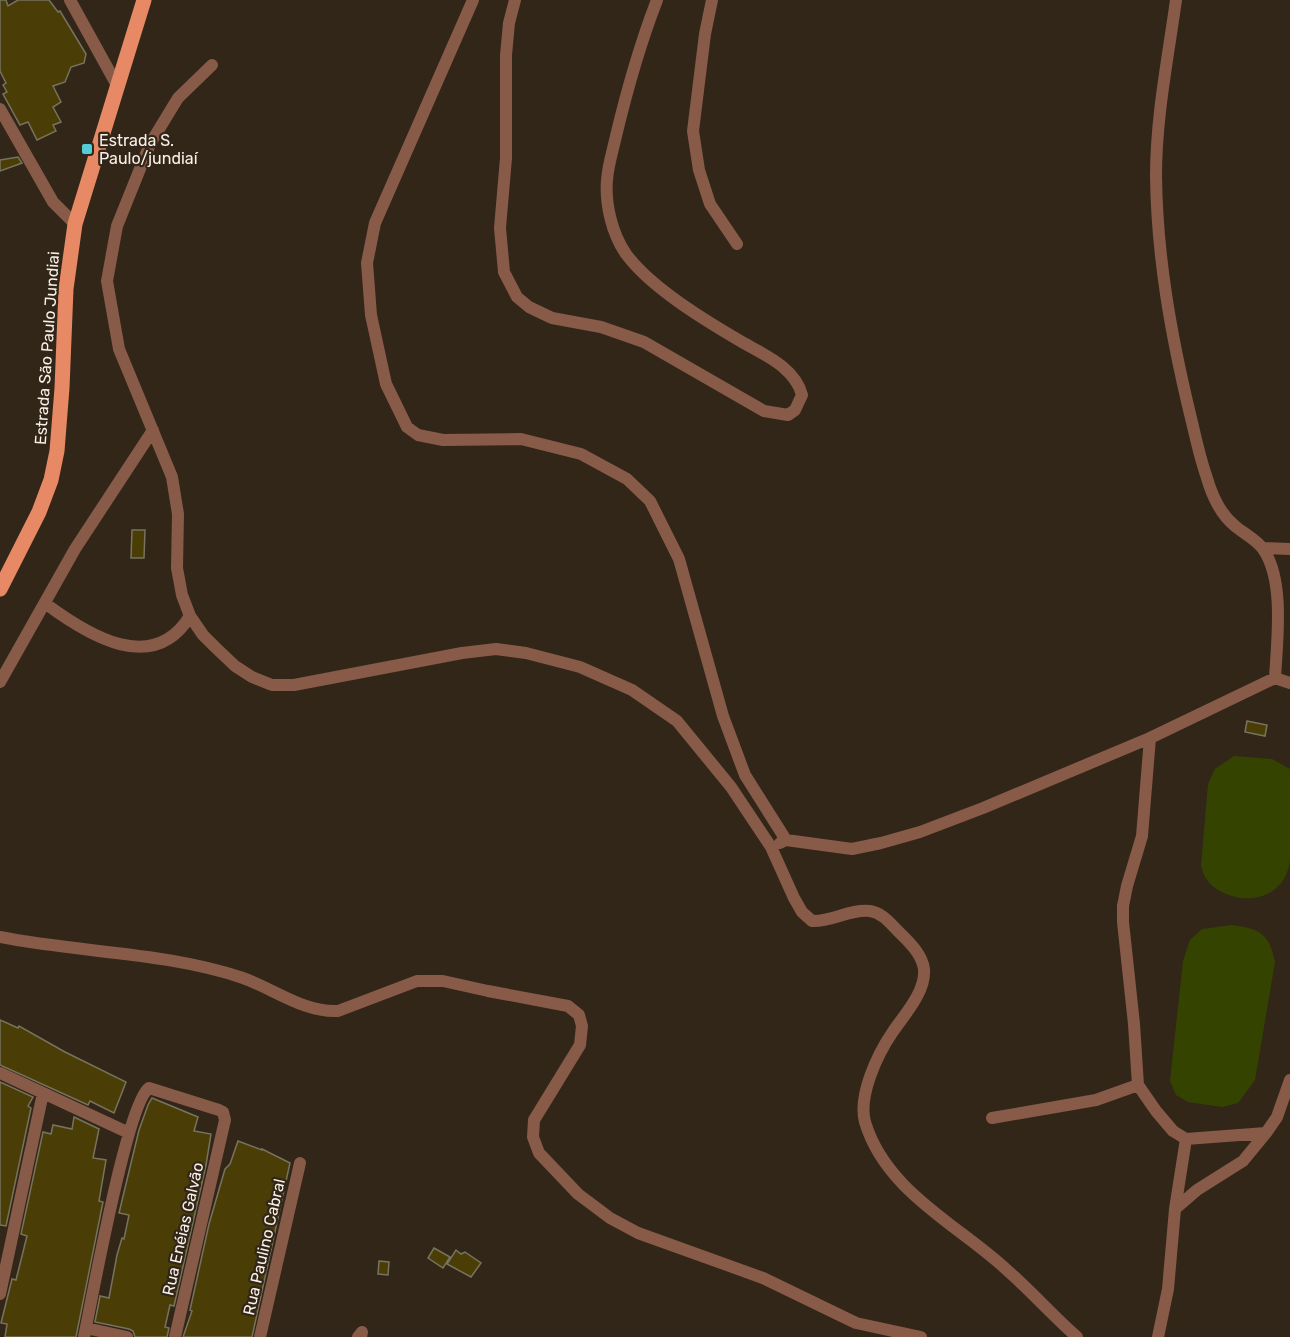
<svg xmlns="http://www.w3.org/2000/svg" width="1290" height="1337" font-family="Rubik,sans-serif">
<rect width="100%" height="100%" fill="#322618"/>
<path fill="#344400" d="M1234,756l38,3 18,10c0,21 0,43 0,64 0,9 0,19 0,28 -4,30 -31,43 -58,35 -16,-5 -27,-13 -31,-30l7,-82 7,-15z
M1232,925c28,4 37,8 43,37l-20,118 -17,23 -16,4 -34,-5 -12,-7 -6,-14 13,-120 7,-21 12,-11z"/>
<path fill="#4a3e06" stroke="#77735f" stroke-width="1.5" d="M0,0h6l2,6 10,-6h31l9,12 2,-1 26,43 -2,9 -13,4 -6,15 -12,4 8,16 -8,5 8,15 -8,3 3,6 -19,9 -9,-18 -8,3 -17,-31 4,-2 -4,-7 3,-2 -6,-12z
M18,157l4,6 -22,8v-11z
M132,530h13l-1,28h-13z
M1247,721l20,4 -2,11 -20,-4z
M0,1020l18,8 1,-2 46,26 61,30 -12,31 -24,-12 -2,4 -88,-40z
M0,1082l33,15 -5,9 3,2 -25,118 -6,-1z
M152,1098l46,19 -4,14 17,3 -5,31 -32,141 -4,-1 -5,22 4,1 -2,9h-32l-2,-6 -4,-2 -34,-7 5,-26 9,2 8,-43 5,-17 2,1 5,-24 -10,-2 20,-83 9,-25z
M74,1117l25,12 -6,29 13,2 -7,41 4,1 -27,135h-71l2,-13 -6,-1 11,-44 4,1 11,-44 -6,-2 22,-102 8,2 2,-9 19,4z
M238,1141l24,9v-1l28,14 -38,174h-69l9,-26 -2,-1 19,-86 16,-55 5,-5z
M434,1248l16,9 -7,11 -15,-10z
M456,1250l5,4 4,-2 16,11 -10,14 -24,-13z
M379,1261l10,1 -1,13 -10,-1z"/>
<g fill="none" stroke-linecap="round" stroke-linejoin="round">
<path stroke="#885a48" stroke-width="12" d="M70,0l48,87
M473,0l-98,223 -8,40 4,52 15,69 21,43 11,8 25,5 78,-1 60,15 46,25 23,22 29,58 44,157 22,59 41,65
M515,0l-6,23 -3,32v103l-6,70 4,44 13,25 12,10 23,11 49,9 43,15 120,69 24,4 7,-5 7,-15c-7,-27 -37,-40 -60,-53 -36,-21 -91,-54 -116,-88 -14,-20 -21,-50 -19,-74 1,-15 6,-30 9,-44 11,-46 24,-92 41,-136
M712,0l-7,34 -12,97 6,39 11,34 27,40
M1176,0c-8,58 -20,117 -20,176 1,81 15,159 34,238 5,20 9,41 16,61 5,18 14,39 29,51 8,7 22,14 28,23 22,31 14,92 12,129
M212,65l-34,33 -28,46 -33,82 -10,55 12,68 53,128 6,37 -1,54 5,27 8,21 13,19 12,12 20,19 17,11 20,8h22l168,-32 34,-4 30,4 54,14 52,23 45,31 54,66 40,60 23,51 8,14 10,9c20,1 37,-12 58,-10 14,2 22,15 32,24 9,9 20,20 22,34 2,23 -20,46 -32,64 -15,22 -34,63 -27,89 21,70 94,103 143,149 24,21 45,45 69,66
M0,109l53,93 22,22
M1263,548l27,1
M46,604c42,31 107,72 144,12
M0,682l75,-133 78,-119
M1290,683l-15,-5 -125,60 -8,98 -15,50 -4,20v16l11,102 4,61 18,26 17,20 13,8 80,-6 11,-16 13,-37
M780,843l6,-3 66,9 29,-6 39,-11 63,-24 167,-70
M0,937c80,16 166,15 243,41 31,11 62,35 95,33l79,-30h26l45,10 80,15 11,9 3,11 -2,19 -46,75 -1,17 6,16 39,41 32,24 28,15 125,45 93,45 65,14
M0,1073l129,60
M992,1118l104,-18 42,-15
M1175,1209l22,-19 46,-29 23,-28
M0,1294l43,-201
M86,1328l41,9
M84,1337c8,-38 43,-234 65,-249l70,22 4,2 2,8 -50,217
M260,1337l40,-174
M358,1337l4,-5 -1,5
M1158,1337l10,-48 7,-80 11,-70"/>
<path stroke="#e78964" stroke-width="15" d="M0,589l39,-77 12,-32 6,-29 5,-63 4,-99 9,-65 69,-224"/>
</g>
<rect fill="#52ccd6" stroke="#322618" stroke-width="2" x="81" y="143" width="12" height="12" rx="3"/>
<g text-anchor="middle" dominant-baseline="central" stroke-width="4.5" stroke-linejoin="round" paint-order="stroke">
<g font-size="16" fill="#f9f0e8" stroke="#322618" text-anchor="start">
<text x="99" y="140">Estrada S.<tspan x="99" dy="18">Paulo/jundiaí</tspan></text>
</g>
<g font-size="16" fill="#f9f0e8" stroke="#322618">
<text transform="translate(47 348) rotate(-86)">Estrada São Paulo Jundiai</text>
<text transform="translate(183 1229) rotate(-77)">Rua Enéias Galvão</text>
<text transform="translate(264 1247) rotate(-77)">Rua Paulino Cabral</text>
</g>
</g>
</svg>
